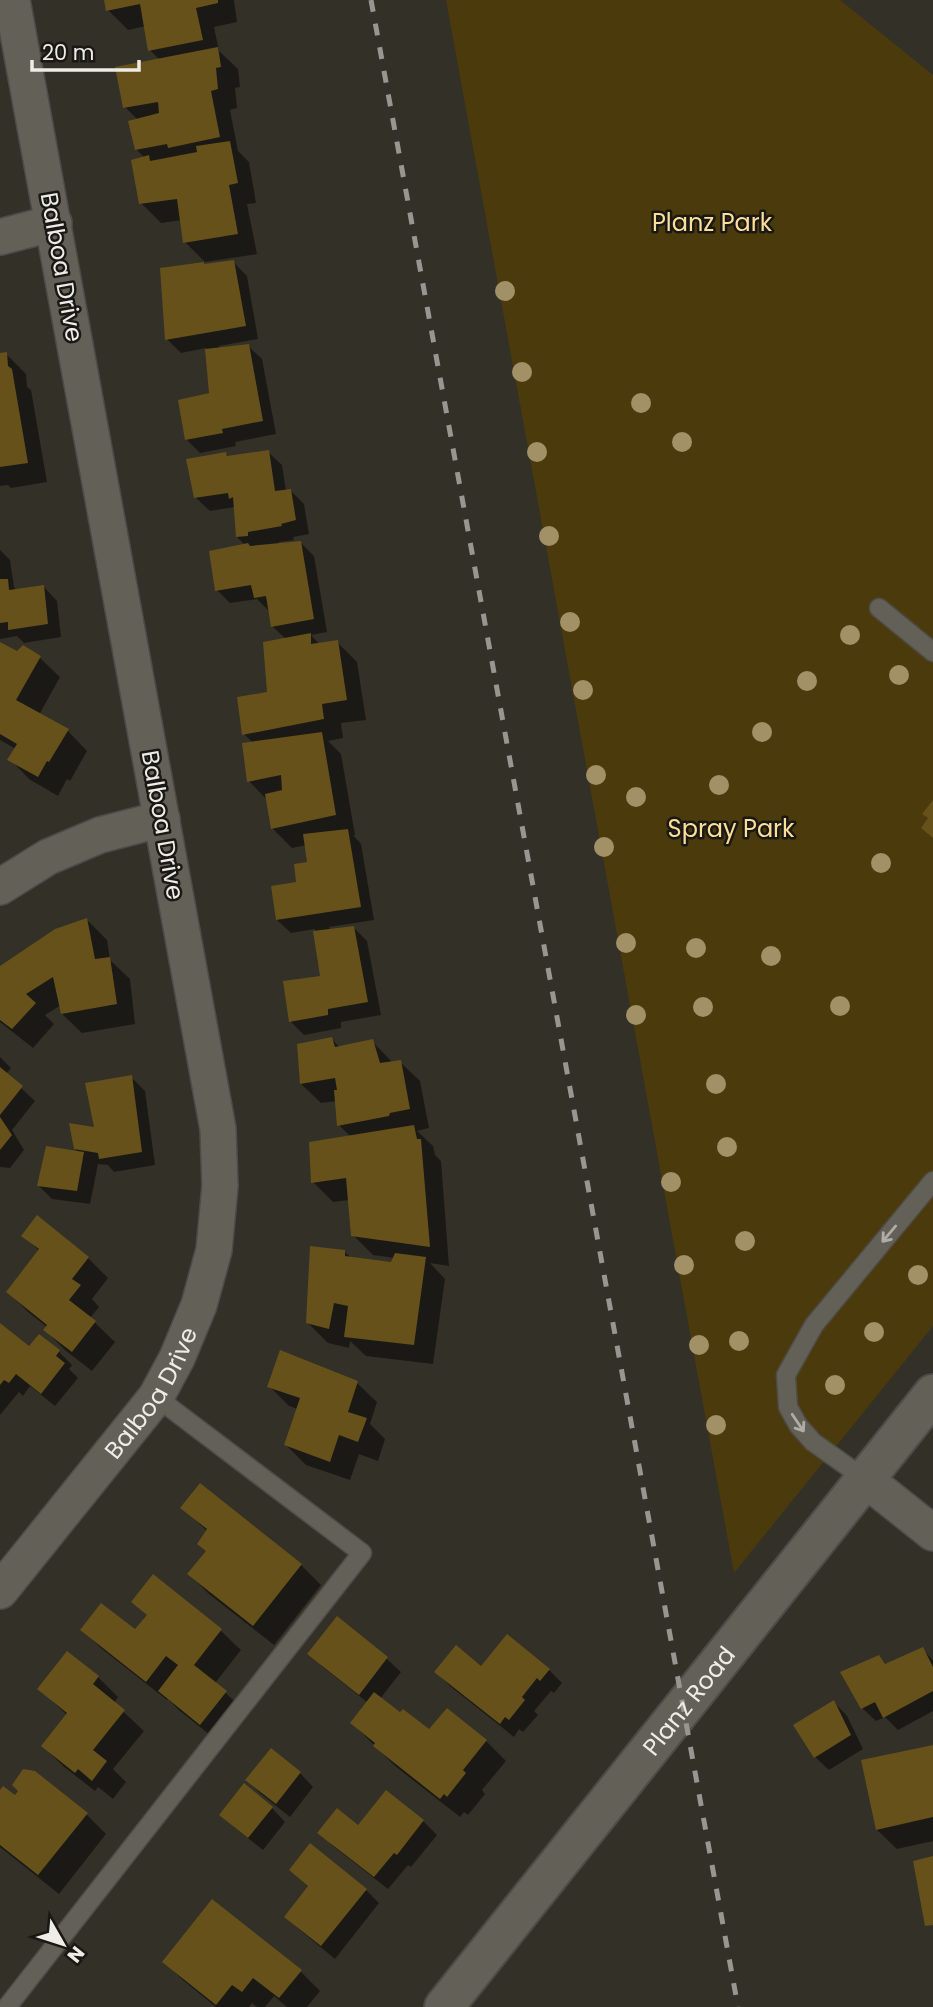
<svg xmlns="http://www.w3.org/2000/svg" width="933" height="2007" font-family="Poppins,sans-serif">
<rect width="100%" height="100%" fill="#333028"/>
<path fill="#4b3a0c" d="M446,0h394l93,75v1251l-199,247z"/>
<path fill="#0007" d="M106,0h128l3,22 -23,5 5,24 19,18 2,18 -5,1 2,20 -7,2 8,41 11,11 7,41 -9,1 10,50 -52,8 -20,-20 -3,-22 -21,3 -20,-20 4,-45 -9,-9 2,-29 -13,-13 35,-47 -10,-10 -4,-24 -18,4 -20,-20z
M233,262l14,14 11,63 -39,7v3l29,-3 14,13 14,75 -41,8 1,4 -36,7 -14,-14 25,-45 -5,-46 -25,5 -14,-14 37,-76 2,3z
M6,354l20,20 1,13 4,3 16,92 -36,6 -3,-3 -8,1v-131z
M268,452l14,13 4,26h5l13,13 5,30 -16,3 1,3 -15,2v3l22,-2 13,13 13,76 -16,3 9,10 17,-3 20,20 9,58 -25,3 2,15 -15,3 13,13 14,81h-2l8,9 13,76 -45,7 1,3 23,-3 14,14 14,74 -40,7v6l-37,7 -13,-13 31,-44 -7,-49 -24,4 -14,-13 32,-57 -2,-18 -15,3 -20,-20 -4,-27 -19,-20 4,-38 -9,-9 25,-41 17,-54 -14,-13 -3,-15 -12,-12 -27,4 -13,-13 29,-44 -9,-9 -2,-30 -25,4 -14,-13 30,-44 3,3z
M0,550l10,10 4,27 3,4 27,-4 13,14 4,36 -37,6 -7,-7 -17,3z
M0,643l18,10 5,-6 17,11 20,19 -21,38 29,16 19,20 -17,30 -3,-2 -9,17 -29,-17 -19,-20 6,-10 -16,-9z
M87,920l20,20 3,20 20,19 5,45 -53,9 -20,-19 -1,-9 -16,10 9,9 -21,24 -33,-26v-54z
M332,1039l8,9 32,-7 21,22 7,-1 20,19 9,47 -12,3 16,15 2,9 6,6 8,105 -19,-3 15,16 -12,85 -67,-8 -16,-15 -1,7 -21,-5 -20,-20 37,-71 7,7 41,5 2,-6 -22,-3 -20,-20 -3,-35 -17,2 -20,-20 38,-45 -12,-12 -2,-24 -16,2 -20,-19z
M0,1057l11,11 -5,6 29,27 -23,29 12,20 -14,18 -10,-1z
M131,1077l14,14 10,74 -41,7 -6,-7 -10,-1 -8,40 -38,-5 -13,-13 38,-33 -6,-28 25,4z
M38,1217l50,41 20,20 -16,21 7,8 -9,11 25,24 -23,29 -27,-21 -20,-20 2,-3 -19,-15 -20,-20 32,-40 -16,-17z
M0,1325l29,23 30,4 13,13 -3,4 9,9 -23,28 -25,-20 -7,10 -4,-4 -19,23z
M357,1383l20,19 -7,22 15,15 -7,22 -19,-7 -9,26 -44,-15 -20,-20 12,-36 -9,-3 -20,-20z
M183,1508l118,57 20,20 -47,60 -65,-51 -20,-20 18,-22 1,-20z
M153,1577l68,54 20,19 -26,33 31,29 -26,31 -40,-32 -12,-12 -1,1 -65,-51 -20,-19 53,2 13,-16 -14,-14z
M337,1619l50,40 14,13 -21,27 50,33 56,9 20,20 -24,29 3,4 -17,21 -4,-3 -4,5 -65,-51 -43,-43 16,-20 -45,-36 -13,-13z
M922,1649l11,11v51l-35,19 -13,-13 -9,4 -14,-13 24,-43z
M68,1653l30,24 20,20 -4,6 30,28 -31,38 13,13 -13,17 -15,-12 -3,4 -32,-25 -20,-20 24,-31 -28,-26z
M482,1668l67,2 13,13 -8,10 -3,-2 -17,20 4,4 -15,17 -4,-3 -5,8 -64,-51 -14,-14z
M834,1702l13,14 16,33 -34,21 -14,-13z
M933,1746v95l-36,8 -20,-19z
M300,1773l13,14 -23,30 -29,-23 -14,-14z
M387,1792l36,29 14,14 -26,32 -3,-2 -20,24 -55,-43 -13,-14 38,-5z
M0,1793l86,21 20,20 -47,60 -59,-47z
M272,1808l13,14 -22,28 -28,-22 -14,-14z
M291,1870l75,20 13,13 -44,56 -35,-29 -14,-13 23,-30z
M164,1962l136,9 20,20 -13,16h-20l-13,-11 -9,11h-8l-5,-4 -3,4h-33l-32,-26z"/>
<path fill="#66511b" d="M104,0h114v3l-22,5 7,32 -55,11 -8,-47 -34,7z
M218,47l3,20 -5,1 2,21 -7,2 9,46 -52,11 -1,-4 -32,6 -7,-29 31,-8 -1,-11 -35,6 -8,-41z
M230,141l8,42 -9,2 9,49 -55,9 -6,-44 -38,5 -8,-44 18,-5 1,6 47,-9 -1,-6z
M234,260l12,66 -81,14 -5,-72 44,-6v2z
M249,344l14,77 -41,8 1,4 -38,7 -7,-40 31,-7 -4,-44z
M7,352l1,14 4,3 16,94 -28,4v-114z
M269,450l6,41 16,-2 5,31 -15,4 1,2 -34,6v4l-12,1 -3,-40 -4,2 -1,-6 -34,5 -8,-39 40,-7 1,4z
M301,541l13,78 -43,8 -5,-31 -12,2 -3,-13 -36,6 -6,-40 39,-8 2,3z
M0,579h8l1,11 35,-5 4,39 -40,6v-8l-8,1z
M311,633v11l27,-4 9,60 -25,4 2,15 -82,16 -5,-38 30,-5 -4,-50z
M0,642l17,9 6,-6 18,11 -25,44 53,29 -20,33 -2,-1 -9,16 -31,-17 10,-16 -17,-10z
M322,732l14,83 -65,14 -6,-35 17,-4 -1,-15 -34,7 -5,-39z
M933,800v38l-12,-10 7,-10 -6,-4z
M348,829l13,78 -85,13 -5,-34 25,-4 -2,-18 13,-2 -4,-28z
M87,918l8,41 15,-2 7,47 -56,10 -8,-37 -27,17 10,9 -24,26 -12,-9v-54l55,-37z
M354,926l14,76 -40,7v6l-39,7 -6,-41 37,-5 -7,-45z
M332,1037l3,10 38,-8 7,24 21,-3 9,49 -20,4 -1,3 -52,10 -3,-36h3l-2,-12 -35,6 -3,-40z
M0,1067l23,19 -23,29z
M132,1075l10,77 -43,7 -1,-6 -24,-4 -5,-26 25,4 -9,-44z
M0,1117l12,18 -12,15z
M414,1125l3,14h4l9,108 -79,-11 -5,-58 -35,5 -2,-41z
M46,1146l38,6 -7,39 -40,-5z
M37,1215l52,42 -17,22 9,6 -12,15 27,21 -24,31 -29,-22 4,-5 -41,-33 33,-43 -18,-13z
M310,1246l35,4v6l46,6 4,-9 31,4 -12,88 -70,-8 4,-31 -14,-3 -5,26 -23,-6z
M0,1323l29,23 10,-12 21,16 -4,6 9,7 -24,31 -25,-20 -7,9 -5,-3 -4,5z
M280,1350l78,31 -10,31 19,6 -9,24 -19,-7 -9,27 -46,-17 16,-47 -33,-11z
M200,1483l102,81 -49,62 -66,-52 19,-23 -9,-7 10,-15 -27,-21z
M153,1574l69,55 -28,36 33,26 -27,34 -42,-34 20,-26 -12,-9 -20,26 -66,-52 21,-27 34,26 12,-14 -16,-13z
M337,1616l51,41 -29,38 -52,-41z
M507,1634l43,35 -10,12 -3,-3 -15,19 3,3 -16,20 -4,-3 -5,7 -66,-52 22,-27 25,21z
M923,1647l10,20v24l-50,27 -8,-16 -14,7 -21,-37 39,-17 6,9z
M67,1651l32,25 -6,8 32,26 -32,40 14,11 -15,20 -14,-12 -3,4 -34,-27 26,-33 -30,-24z
M374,1692l26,20 3,-3 26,20 18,-21 40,32 -24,30 3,3 -19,24 -3,-3 -4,5 -67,-53 2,-3 -25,-20z
M834,1700l17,35 -37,23 -21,-33z
M933,1745v72l-57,13 -15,-70z
M271,1748l30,24 -25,32 -31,-24z
M23,1769l12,2 53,42 -50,62 -38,-30v-55l3,-4 12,9 3,-4 -6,-6z
M244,1783l29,24 -25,31 -29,-23z
M386,1790l38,30 -27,35 -3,-2 -20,24 -57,-44 20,-25 21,17z
M310,1843l57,46 -46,57 -37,-29 24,-31 -19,-16z
M933,1856v69l-8,1 -12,-65z
M212,1899l90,71 -23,28 -26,-20 -11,14 -10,-7 -16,20 -54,-43z"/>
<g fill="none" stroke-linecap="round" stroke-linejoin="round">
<g stroke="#4e4b44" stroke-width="21">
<path id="lane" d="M879,608l54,44
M865,1479l-52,-37 -15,-17 -10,-18 -2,-32 28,-50 119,-144
M7,2007l355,-454 -206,-156"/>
</g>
<g stroke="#4e4b44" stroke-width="38">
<g id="street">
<path d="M0,237l54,-14"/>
<path d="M0,887l48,-30 52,-22 62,-16"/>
<path d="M865,1479l68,54"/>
<path id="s1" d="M0,1591l156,-194 21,-39 22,-53 15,-55 6,-64 -2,-57 -206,-1129"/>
</g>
</g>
<g stroke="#4e4b44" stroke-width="42">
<g id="secondary">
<path id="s2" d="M444,2007l489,-613"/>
</g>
</g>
<use href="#lane" stroke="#636057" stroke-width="18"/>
<use href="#street" stroke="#636057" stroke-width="35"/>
<use href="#secondary" stroke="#636057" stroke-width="38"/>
<path stroke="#98968f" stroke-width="5" stroke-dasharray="12 12" stroke-linecap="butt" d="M371,0l367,2007"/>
</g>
<g fill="#a29066">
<circle cx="505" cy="291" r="10"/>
<circle cx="522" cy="372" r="10"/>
<circle cx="641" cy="403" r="10"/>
<circle cx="682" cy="442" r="10"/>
<circle cx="537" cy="452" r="10"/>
<circle cx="549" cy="536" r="10"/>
<circle cx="570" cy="622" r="10"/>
<circle cx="850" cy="635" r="10"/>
<circle cx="899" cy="675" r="10"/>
<circle cx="807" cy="681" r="10"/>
<circle cx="583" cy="690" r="10"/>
<circle cx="762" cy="732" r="10"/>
<circle cx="596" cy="775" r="10"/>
<circle cx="719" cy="785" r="10"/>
<circle cx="636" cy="797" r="10"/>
<circle cx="604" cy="847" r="10"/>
<circle cx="881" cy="863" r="10"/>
<circle cx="626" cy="943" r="10"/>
<circle cx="696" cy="948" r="10"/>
<circle cx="771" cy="956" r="10"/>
<circle cx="840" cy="1006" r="10"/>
<circle cx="703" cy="1007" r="10"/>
<circle cx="636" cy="1015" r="10"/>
<circle cx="716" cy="1084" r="10"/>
<circle cx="727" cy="1147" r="10"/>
<circle cx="671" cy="1182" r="10"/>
<circle cx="745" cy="1241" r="10"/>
<circle cx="684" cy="1265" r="10"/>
<circle cx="918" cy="1275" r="10"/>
<circle cx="874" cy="1332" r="10"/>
<circle cx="739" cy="1341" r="10"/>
<circle cx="699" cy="1345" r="10"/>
<circle cx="835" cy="1385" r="10"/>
<circle cx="716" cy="1425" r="10"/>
</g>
<defs><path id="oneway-shaft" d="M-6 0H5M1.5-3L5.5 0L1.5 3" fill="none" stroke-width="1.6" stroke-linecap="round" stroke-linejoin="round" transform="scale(1.75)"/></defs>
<g stroke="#afada6">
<use href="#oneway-shaft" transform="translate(889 1234) rotate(130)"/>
<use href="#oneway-shaft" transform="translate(798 1423) rotate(56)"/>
</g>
<g text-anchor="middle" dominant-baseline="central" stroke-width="5" stroke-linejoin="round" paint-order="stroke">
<g font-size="24" fill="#fcde98" stroke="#191814">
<text x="712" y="222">Planz Park</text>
<text x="731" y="828">Spray Park</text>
</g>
<g font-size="24" fill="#eeece7" stroke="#191814">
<text transform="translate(62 267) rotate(80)">Balboa Drive</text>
<text transform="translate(163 825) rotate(80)">Balboa Drive</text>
<text stroke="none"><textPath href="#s1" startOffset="250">Balboa Drive</textPath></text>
<text stroke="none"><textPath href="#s2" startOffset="392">Planz Road</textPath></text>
</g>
</g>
<g transform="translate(63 1944) rotate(129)" stroke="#191814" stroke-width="5" paint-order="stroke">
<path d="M0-5L12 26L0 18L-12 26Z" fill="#eeece7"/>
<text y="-10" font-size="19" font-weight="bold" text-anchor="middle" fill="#eeece7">N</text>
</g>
<path d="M32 60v10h107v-10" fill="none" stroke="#eeece7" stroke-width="3.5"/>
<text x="42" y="60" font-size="21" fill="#eeece7" stroke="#191814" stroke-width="5" paint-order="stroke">20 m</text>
</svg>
